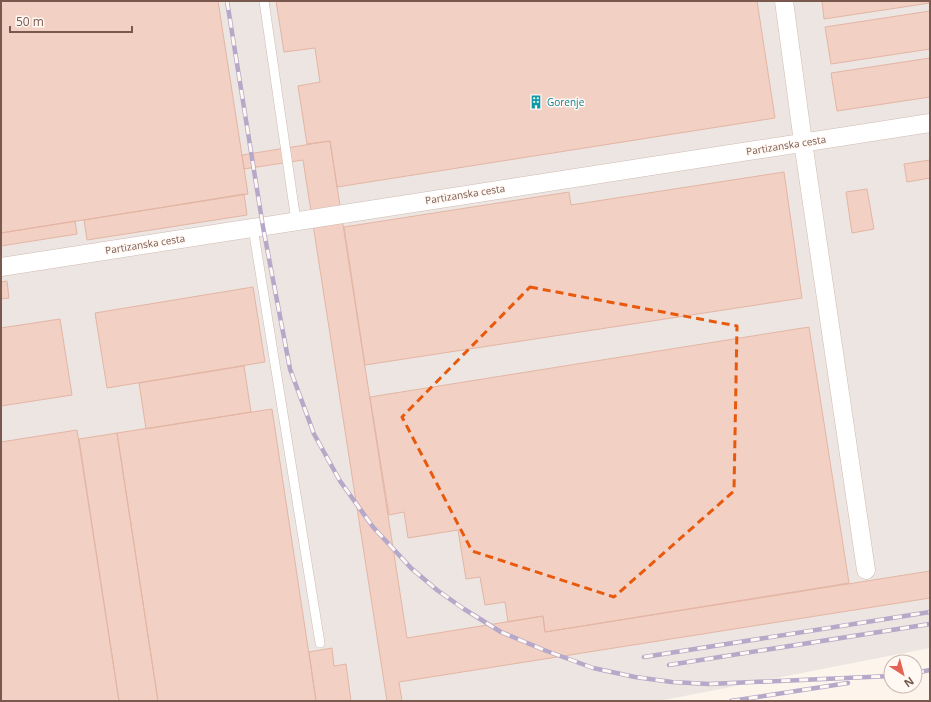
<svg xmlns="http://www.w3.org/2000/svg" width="931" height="702" font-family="'Open Sans',sans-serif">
<rect width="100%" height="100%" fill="#fdf4ec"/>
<path fill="#ece5e1" d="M1,1h929v647l-271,53h-658z"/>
<path fill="#f2d0c3" stroke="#e4b5a4" d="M1,1h217l30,193 -247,39z
M276,1h481l18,117 -438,69 -7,-46 -23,3 -9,-58 22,-4 -5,-34 -31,4z
M822,1h108v2l-106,16z
M930,11v38l-99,15 -6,-37z
M930,58v39l-93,14 -6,-38z
M330,141l77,497 136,-22 2,16 385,-61v27l-531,84 3,19h-15l-84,-541 -59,9 -2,-14z
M930,160v18l-23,4 -3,-18z
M784,172l18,126 -437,67 -21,-138 225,-35 2,13z
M867,189l7,40 -22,4 -6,-41z
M244,194l3,21 -160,25 -3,-20z
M75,221l2,13 -76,12v-13z
M7,281l2,17 -8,1v-17z
M253,287l12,75 -158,26 -12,-75z
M60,319l12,76 -71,11v-78z
M809,327l40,256 -304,49 -2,-16 -35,6 -3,-20 -20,3 -5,-28 -14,2 -8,-49 -50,8 -4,-26 -15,3 -19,-118z
M244,366l7,46 -105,17 -7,-46z
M272,409l44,292h-158l-41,-268z
M77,430l42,271h-118v-259z
M117,433l41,268h-39l-40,-262z
M332,648l2,18 12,-2 5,37h-35l-7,-49z"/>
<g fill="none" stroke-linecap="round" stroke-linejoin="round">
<g stroke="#d0bab0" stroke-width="10">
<path id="lane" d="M264,1l32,220
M253,228l67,415"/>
</g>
<g stroke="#d0bab0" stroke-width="19">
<path id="street" d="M784,1l19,141 63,428
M1,267l929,-144"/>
</g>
<use href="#lane" stroke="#fff" stroke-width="9"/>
<use href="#street" stroke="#fff" stroke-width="18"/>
<g stroke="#b6a8c8" stroke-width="4.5">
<path id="rail" d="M227,1l36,226 27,142 24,65 26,47 33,46 38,41 26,22 27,19 37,23 43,18 49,18 42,9 37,5 37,2 182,-8
M644,657l286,-45
M669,665l261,-41
M915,673l15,-3
M731,701l117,-18"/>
</g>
<use href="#rail" stroke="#fff8f3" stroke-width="3" stroke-dasharray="9" stroke-linecap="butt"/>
</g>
<path fill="none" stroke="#e8590c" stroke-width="3" stroke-dasharray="8 5" stroke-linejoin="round" d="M530,287l207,39 -3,165 -120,106 -142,-46 -70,-134z"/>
<defs>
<g id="building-bare" transform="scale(1.08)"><path d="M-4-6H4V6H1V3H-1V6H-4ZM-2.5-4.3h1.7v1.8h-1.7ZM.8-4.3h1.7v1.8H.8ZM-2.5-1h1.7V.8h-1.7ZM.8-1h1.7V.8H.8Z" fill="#0f9aa8" stroke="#fff8f3" stroke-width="2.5" paint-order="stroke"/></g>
</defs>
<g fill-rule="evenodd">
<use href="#building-bare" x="536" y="102"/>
</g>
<g text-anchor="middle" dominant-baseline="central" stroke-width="3" stroke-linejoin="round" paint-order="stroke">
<g font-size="10" fill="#0d838f" stroke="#fff8f3" text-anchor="start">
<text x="547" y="102">Gorenje</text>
</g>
<g font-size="10" fill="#79584e" stroke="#fff8f3">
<text transform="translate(786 145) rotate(-9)">Partizanska cesta</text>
<text transform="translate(465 194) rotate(-9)">Partizanska cesta</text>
<text transform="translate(145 244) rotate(-9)">Partizanska cesta</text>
</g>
</g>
<rect width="931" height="702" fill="none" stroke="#79584e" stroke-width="4"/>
<g transform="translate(903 674) rotate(144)"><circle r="19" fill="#fff8f3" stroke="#c9b8b1"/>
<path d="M0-3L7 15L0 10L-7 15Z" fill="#e46354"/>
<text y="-6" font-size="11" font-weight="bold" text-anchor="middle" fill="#79584e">N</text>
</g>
<path d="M10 26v6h122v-6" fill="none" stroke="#79584e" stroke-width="2"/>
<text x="16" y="26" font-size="12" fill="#79584e" stroke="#fff8f3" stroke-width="3" paint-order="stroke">50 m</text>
</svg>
